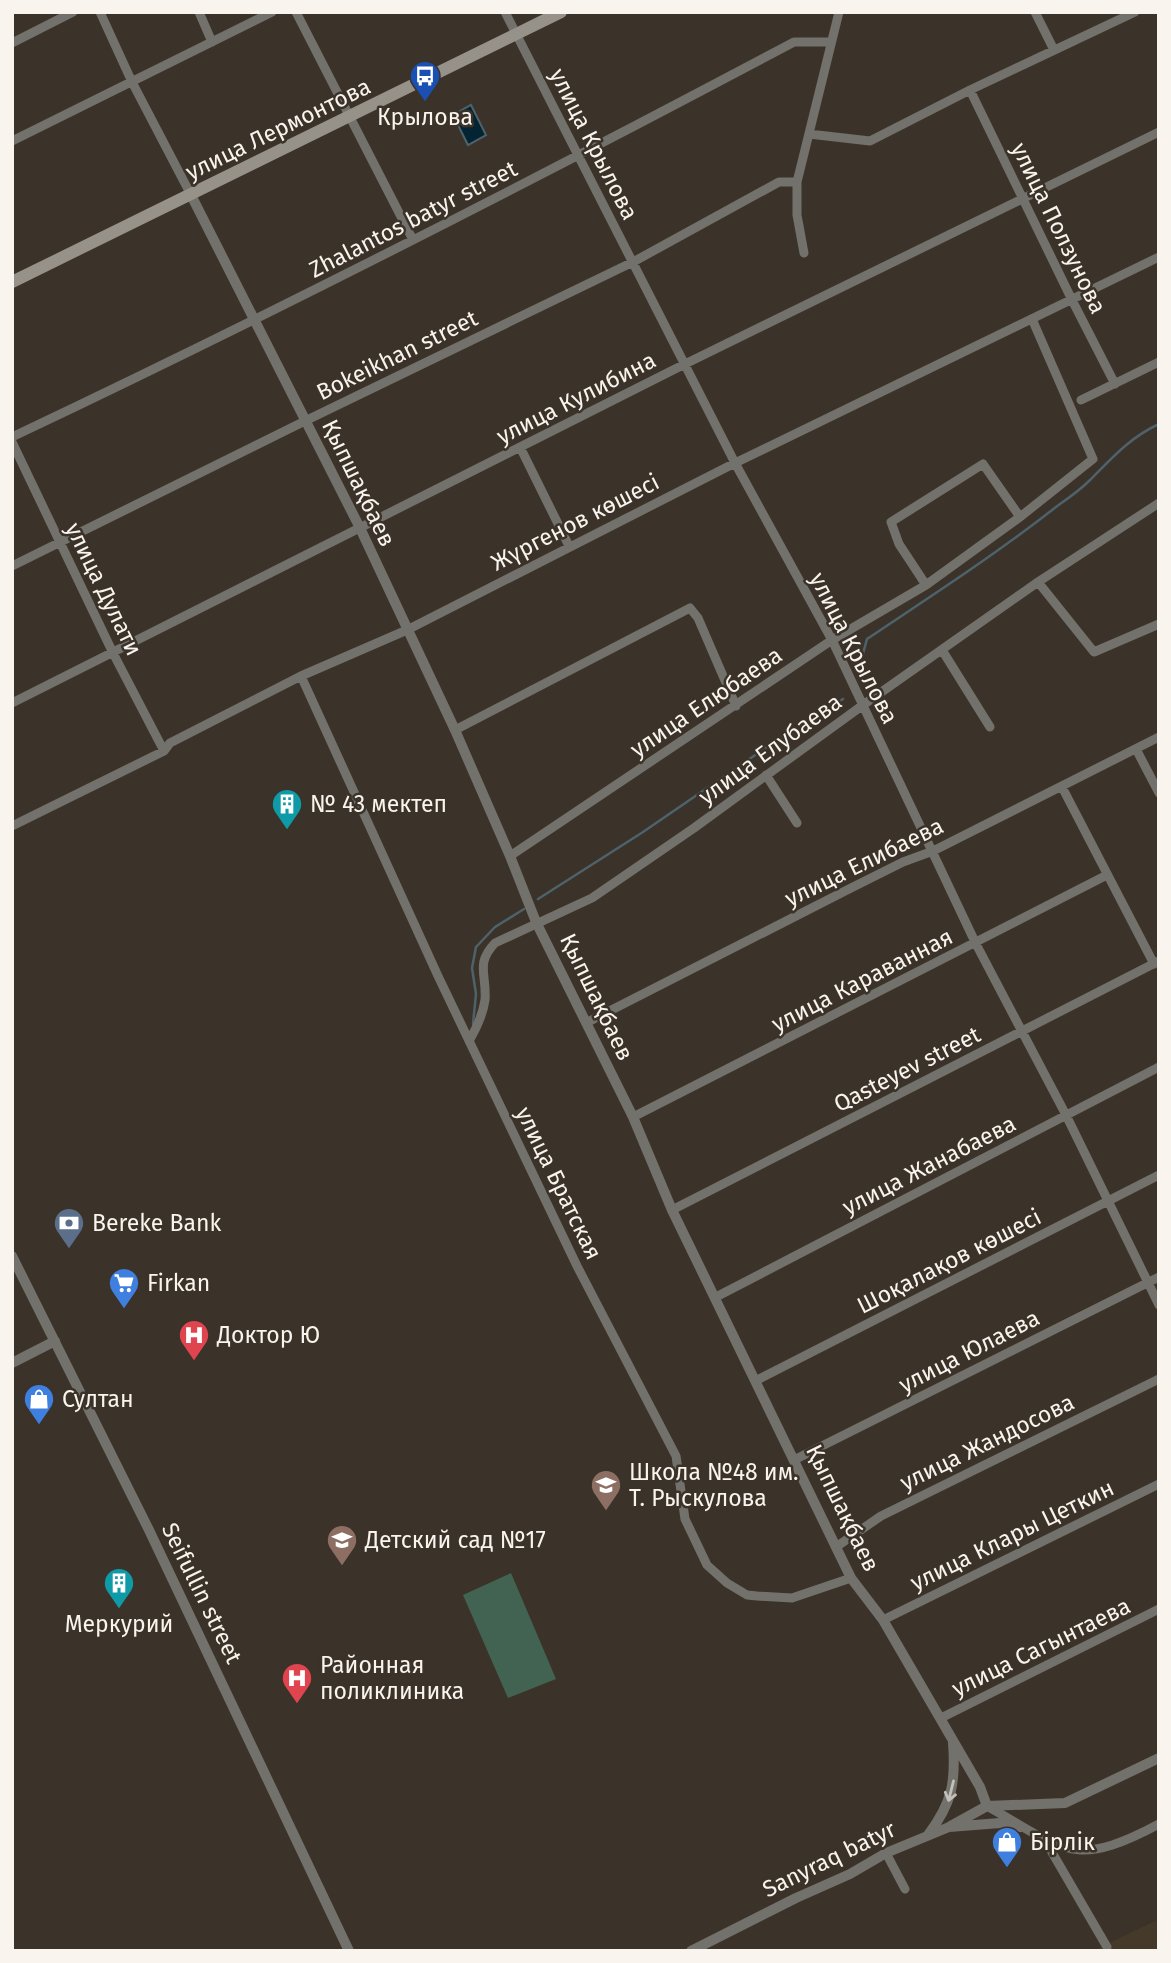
<svg xmlns="http://www.w3.org/2000/svg" width="1171" height="1963" font-family="'Fira Sans',sans-serif">
<rect width="100%" height="100%" fill="#3b332a"/>
<path fill="#45392a" d="M1159,1919v32h-66z"/>
<path fill="#436352" d="M511,1573l45,106 -48,19 -45,-103z"/>
<path fill="#042333" stroke="#4e626b" stroke-width="2" d="M471,105l15,30 -18,10 -15,-30z"/>
<g fill="none" stroke-linecap="round" stroke-linejoin="round">
<path stroke="#4e626b" stroke-width="2.5" d="M859,668l8,-29c64,-43 128,-84 189,-132 11,-8 23,-16 33,-26 23,-23 40,-43 70,-57
M538,899l105,-67 121,-83 79,-50
M473,1024l3,-30 -4,-26 4,-21 19,-20 29,-18"/>
<path stroke="#73716b" stroke-width="9" d="M100,12l32,70 59,113
M199,12l13,30
M296,12l117,228
M505,12l230,451 97,177 144,304 90,171 93,190
M1035,12l19,38
M12,43l61,-31
M970,90l102,210 43,84
M809,134l61,7 100,-51 165,-78
M12,141l260,-129
M804,253l-7,-38v-33l42,-170
M1081,400l78,-38
M12,437c264,-125 524,-258 782,-395h36
M12,442l101,211 51,98
M520,447l49,99
M12,566l293,-145 328,-159 146,-80h18
M1038,582l56,70 65,-28
M926,585l-27,-41 -8,-22 92,-58 37,53
M942,650l48,77
M301,676l137,300 139,290 99,190 9,63 22,46 20,18 20,12 10,1 35,2 59,-20
M12,703l673,-339 474,-232
M455,730l235,-122 8,10 38,88
M1136,749l23,44
M766,775l31,48
M1062,787l92,177
M12,826l152,-75 6,-8 131,-67 106,-46 328,-167 424,-206
M510,856l322,-216 94,-55 94,-68 73,-58 -61,-140
M586,1023l265,-135 52,-26 30,-11 226,-114
M469,1041c7,-12 14,-27 16,-41 2,-26 -10,-36 10,-57l97,-45 102,-70 169,-123 175,-123 121,-79
M633,1117l474,-242
M672,1210l487,-249
M716,1297l443,-230
M757,1380l402,-205
M796,1459l363,-182
M836,1547l45,-31 278,-137
M883,1620l276,-136
M941,1718l218,-109
M987,1806c76,43 86,64 172,18
M1046,1842l61,105
M886,1853l19,36"/>
<path stroke="#73716b" stroke-width="10" d="M191,195l169,333 95,202 55,126 26,66 97,195 39,93 179,368 32,42 97,167 7,19
M12,1256l137,274 200,421
M12,1363l43,-22
M949,1827l51,-4 20,4
M928,1835c24,-32 28,-52 25,-92
M691,1951l105,-53 54,-24 36,-21 63,-26 38,-21 78,-3 94,-45"/>
<path stroke="#969289" stroke-width="12" d="M12,282l549,-270"/>
</g>
<defs><path id="oneway-shaft" d="M-6 0H5M1.5-3L5.5 0L1.5 3" fill="none" stroke-width="1.6" stroke-linecap="round" stroke-linejoin="round" transform="scale(1.75)"/></defs>
<use stroke="#c3c0ba" href="#oneway-shaft" transform="translate(951 1791) rotate(104)"/>
<defs>
<g id="bus-pin" transform="scale(1.575)"><path d="M0 17L-7.5 6A9.5 9.5 0 1 1 7.5 6Z" fill="#1a4fb4" stroke="#3b332a"/><path d="M-5-6H5V4H4V6H2V4H-2V6H-4V4H-5ZM-3.5-4V0h7V-4ZM-3.5 1.2v1.5H-2V1.2ZM2 1.2v1.5H3.5V1.2Z" fill="#fff"/></g>
<g id="building-pin" transform="scale(1.575)"><path d="M0 17L-7.5 6A9.5 9.5 0 1 1 7.5 6Z" fill="#0f9aa8" stroke="#3b332a"/><path d="M-4-6H4V6H1V3H-1V6H-4ZM-2.5-4.3h1.7v1.8h-1.7ZM.8-4.3h1.7v1.8H.8ZM-2.5-1h1.7V.8h-1.7ZM.8-1h1.7V.8H.8Z" fill="#fff"/></g>
<g id="bank-pin" transform="scale(1.575)"><path d="M0 17L-7.5 6A9.5 9.5 0 1 1 7.5 6Z" fill="#5c6f8a" stroke="#3b332a"/><path d="M-6-4H6V4H-6ZM0-2.3a2.3 2.3 0 1 0 0 4.6a2.3 2.3 0 1 0 0-4.6Z" fill="#fff"/></g>
<g id="supermarket-pin" transform="scale(1.575)"><path d="M0 17L-7.5 6A9.5 9.5 0 1 1 7.5 6Z" fill="#3f7fe0" stroke="#3b332a"/><path d="M-6-5.5h2.5l.6 2H6L4.5 2H-2.5L-4.4-4H-6ZM-1.5 3.2a1.3 1.3 0 1 0 .1 0ZM3 3.2a1.3 1.3 0 1 0 .1 0Z" fill="#fff"/></g>
<g id="hospital-pin" transform="scale(1.575)"><path d="M0 17L-7.5 6A9.5 9.5 0 1 1 7.5 6Z" fill="#e0444e" stroke="#3b332a"/><path d="M-5-5h3v3.5h4V-5h3V5h-3V1.5h-4V5h-3Z" fill="#fff"/></g>
<g id="shop-pin" transform="scale(1.575)"><path d="M0 17L-7.5 6A9.5 9.5 0 1 1 7.5 6Z" fill="#3f7fe0" stroke="#3b332a"/><path d="M-5-2.5h2.3a2.7 3.5 0 0 1 5.4 0H5L5.5 6h-11ZM-1.5-2.5h3a1.5 2.3 0 0 0-3 0Z" fill="#fff"/></g>
<g id="school-pin" transform="scale(1.575)"><path d="M0 17L-7.5 6A9.5 9.5 0 1 1 7.5 6Z" fill="#8d6e63" stroke="#3b332a"/><path d="M0-5L7-2L0 1L-7-2ZM-4 1L0 2.5L4 1V4Q0 6-4 4Z" fill="#fff"/></g>
</defs>
<g fill-rule="evenodd">
<use href="#bus-pin" x="425" y="76"/>
<use href="#building-pin" x="287" y="804"/>
<use href="#bank-pin" x="69" y="1223"/>
<use href="#supermarket-pin" x="124" y="1283"/>
<use href="#hospital-pin" x="194" y="1335"/>
<use href="#shop-pin" x="39" y="1399"/>
<use href="#school-pin" x="606" y="1485"/>
<use href="#school-pin" x="342" y="1540"/>
<use href="#building-pin" x="119" y="1583"/>
<use href="#hospital-pin" x="297" y="1678"/>
<use href="#shop-pin" x="1007" y="1842"/>
</g>
<g text-anchor="middle" dominant-baseline="central" stroke-width="5" stroke-linejoin="round" paint-order="stroke">
<g font-size="23" fill="#f9f4ee" stroke="#3b332a" text-anchor="start">
<text x="425" y="117" text-anchor="middle">Крылова</text>
<text x="310" y="804">№ 43 мектеп</text>
<text x="92" y="1223">Bereke Bank</text>
<text x="147" y="1283">Firkan</text>
<text x="217" y="1335">Доктор Ю</text>
<text x="62" y="1399">Султан</text>
<text x="629" y="1472">Школа №48 им.<tspan x="629" dy="26">Т. Рыскулова</tspan></text>
<text x="365" y="1540">Детский сад №17</text>
<text x="119" y="1624" text-anchor="middle">Меркурий</text>
<text x="320" y="1665">Районная<tspan x="320" dy="26">поликлиника</tspan></text>
<text x="1030" y="1842">Бірлік</text>
</g>
<g font-size="23" fill="#f9f4ee" stroke="#3b332a">
<text transform="translate(278 129) rotate(-26)">улица Лермонтова</text>
<text transform="translate(594 144) rotate(63)">улица Крылова</text>
<text transform="translate(413 219) rotate(-27)">Zhalantos batyr street</text>
<text transform="translate(1059 228) rotate(64)">улица Ползунова</text>
<text transform="translate(397 355) rotate(-26)">Bokeikhan street</text>
<text transform="translate(576 398) rotate(-27)">улица Кулибина</text>
<text transform="translate(359 483) rotate(64)">Қыпшақбаев</text>
<text transform="translate(575 522) rotate(-27)">Жүргенов көшесі</text>
<text transform="translate(104 589) rotate(64)">улица Дулати</text>
<text transform="translate(854 648) rotate(63)">улица Крылова</text>
<text transform="translate(706 702) rotate(-34)">улица Елюбаева</text>
<text transform="translate(770 749) rotate(-36)">улица Елубаева</text>
<text transform="translate(864 862) rotate(-26)">улица Елибаева</text>
<text transform="translate(862 980) rotate(-27)">улица Караванная</text>
<text transform="translate(597 997) rotate(64)">Қыпшақбаев</text>
<text transform="translate(907 1069) rotate(-27)">Qasteyev street</text>
<text transform="translate(929 1165) rotate(-27)">улица Жанабаева</text>
<text transform="translate(559 1183) rotate(64)">улица Братская</text>
<text transform="translate(949 1261) rotate(-27)">Шоқалақов көшесі</text>
<text transform="translate(969 1351) rotate(-27)">улица Юлаева</text>
<text transform="translate(987 1442) rotate(-26)">улица Жандосова</text>
<text transform="translate(843 1508) rotate(64)">Қыпшақбаев</text>
<text transform="translate(1012 1535) rotate(-26)">улица Клары Цеткин</text>
<text transform="translate(202 1593) rotate(64)">Seifullin street</text>
<text transform="translate(1041 1647) rotate(-26)">улица Сагынтаева</text>
<text transform="translate(829 1859) rotate(-26)">Sanyraq batyr</text>
</g>
</g>
<rect width="1171" height="1963" fill="none" stroke="#f9f4ee" stroke-width="28"/>
</svg>
